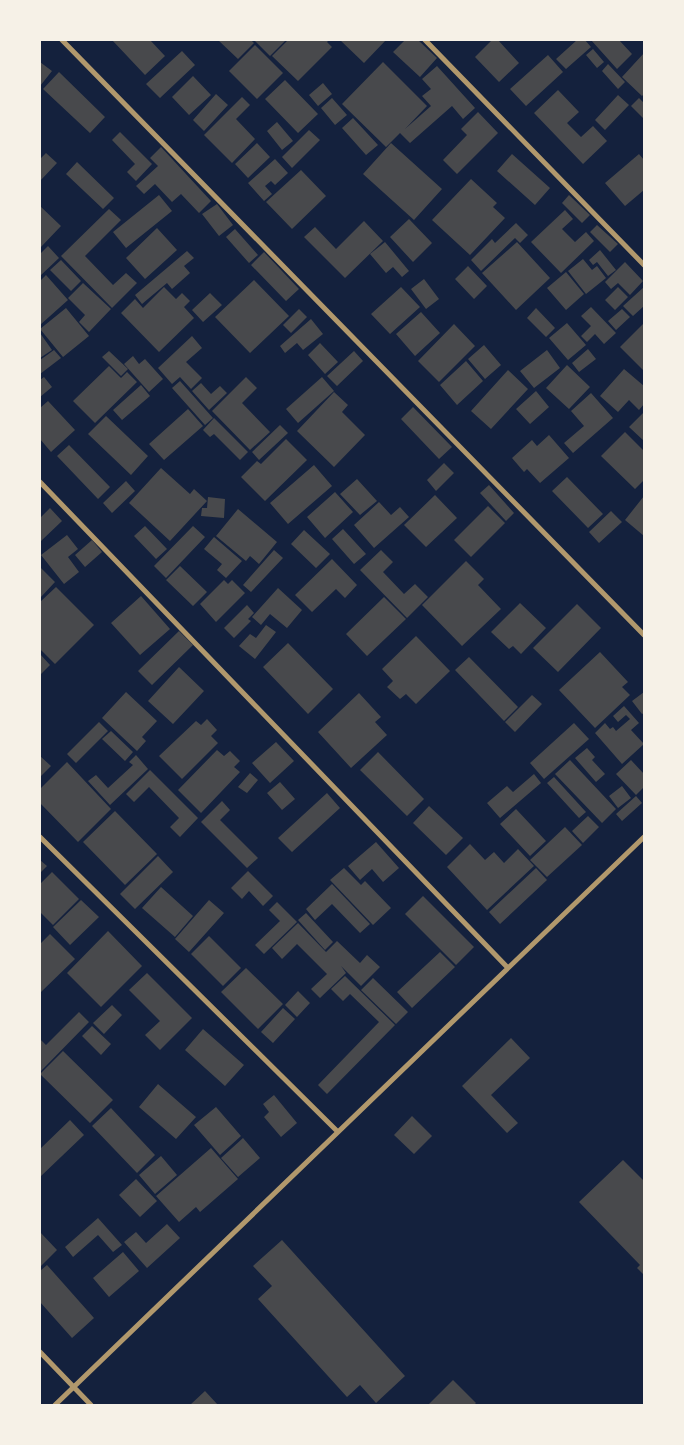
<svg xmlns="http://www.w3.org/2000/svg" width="684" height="1445" font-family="'Noto Serif',serif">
<rect width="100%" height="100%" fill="#14213d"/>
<path fill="#48494c" d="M112,40h38l15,16 -20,19z
M218,40h33l3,3 -16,16z
M254,40h32l-16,16z
M288,40h41l-2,2 5,5 -34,34 -26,-25z
M340,40h46l-22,23z
M405,40h13l19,18 -17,19 -27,-25z
M492,40h6l21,23 -20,19 -24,-25z
M577,40h8l6,7 -25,22 -10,-10z
M591,40h28l13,14 -15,15z
M255,45l28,28 -26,26 -28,-28z
M593,49l11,13 -7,6 -11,-13z
M182,51l13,14 -35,33 -14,-14z
M644,53v41l-2,2 -20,-19z
M548,55l15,17 -37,34 -16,-17z
M40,62l12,9 -12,15z
M383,62l44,44 -22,23 26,-23 -9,-10 9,-7 -9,-10 15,-13 38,42 -12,11 -11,-13 -42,37 -10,-10 -14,14 -44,-43z
M608,64l17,18 -7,7 -16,-18z
M59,72l46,45 -15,16 -47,-44z
M193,76l18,19 -22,20 -17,-18z
M285,80l33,34 -20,19 -33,-34z
M323,83l9,11 -14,12 -9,-11z
M558,90l21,22 -12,11 14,14 12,-11 14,15 -24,23 -49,-51z
M216,94l12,11 -24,26 -11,-11z
M618,95l11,10 -24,25 -10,-10z
M242,97l8,8 -14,14 19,20 -23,24 -28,-28z
M332,98l15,17 -12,10 -14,-17z
M639,98l5,5v16l-13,-13z
M478,112l20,21 -41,41 -14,-14 24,-25 -6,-6z
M353,118l25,27 -12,10 -24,-27z
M277,122l16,19 -11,9 -15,-19z
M309,130l11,10 -28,28 -10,-11z
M120,132l32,32 -16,17 -9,-9 8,-8 -23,-24z
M257,143l13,14 -22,21 -13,-14z
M391,143l51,46 -28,31 -51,-46z
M161,147l50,54 -12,12 -18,-19 -9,8 -17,-18 -11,10 -8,-8 22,-20 -8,-8z
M46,153l11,10 -17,18v-22z
M512,154l38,34 -15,17 -38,-34z
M639,154l5,6v30l-19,16 -20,-23z
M275,159l13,14 -13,12 -4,-4 -6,5 7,8 -8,7 -16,-18z
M77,162l37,36 -11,11 -37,-35z
M301,170l25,26 -34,33 -26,-27z
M471,179l26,24 -4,4 12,11 -35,37 -38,-35z
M159,195l13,16 -46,37 -13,-16z
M569,195l21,20 -8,8 -20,-20z
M217,204l16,21 -14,11 -17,-22z
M40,206l21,20 -21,22z
M109,209l12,11 -36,36 28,29 13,-12 11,10 -25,25 -51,-52z
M565,210l8,9 -11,10 13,13 11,-10 8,9 -33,32 -30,-31z
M409,219l23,24 -19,19 -23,-25z
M364,221l19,20 -38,37 -41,-41 11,-10 21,22z
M516,223l12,12 -8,8 -5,-5 -34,33 -10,-11 21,-21 3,4z
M597,225l21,19 -8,8 -20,-20z
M157,228l20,22 -32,29 -19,-21z
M235,229l23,26 -9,8 -23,-26z
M385,242l24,29 -7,6 -9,-10 -7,6 -16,-19z
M517,242l33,36 -34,32 -34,-37z
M48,246l11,12 -19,18v-22z
M600,250l16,20 -8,6 -11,-14 -4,3 -4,-5z
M187,251l7,7 -10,8 6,7 -18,16 -5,-6 -25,21 -7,-9z
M264,252l35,37 -13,12 -35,-36z
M583,259l9,11 5,-4 9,12 -20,16 -18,-23z
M61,260l20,21 -10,10 -21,-21z
M625,262l18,19 -13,14 -12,-12 -7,6 -6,-7z
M468,266l19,20 -13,13 -19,-20z
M566,272l18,22 -18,16 -19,-22z
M46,275l22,25 -28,25v-44z
M424,279l15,20 -13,10 -15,-20z
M254,280l35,36 -39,37 -35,-36z
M83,283l28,26 -22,23 -10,-10 6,-7 -17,-17z
M164,287l12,12 6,-6 8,8 -6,6 10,11 -35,34 -38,-39 14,-14 8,9z
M401,287l19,20 -30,27 -19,-20z
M618,287l10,10 -13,13 -10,-10z
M644,287v19l-11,10 -10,-10z
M210,293l12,12 -19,17 -11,-12z
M591,307l25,26 -12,11 -9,-10 -8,8 -6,-6 10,-10 -10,-10z
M66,308l23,28 -26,21 -23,-28z
M536,308l19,20 -9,9 -19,-19z
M299,309l8,8 -16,16 -8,-8z
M622,309l8,8 -14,13 -8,-9z
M421,312l19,21 -25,23 -19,-22z
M311,319l12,15 -20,16 -6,-7 -12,10 -5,-7z
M567,323l19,22 -18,15 -19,-22z
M644,323v48l-24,-24z
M454,324l21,22 -36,36 -21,-21z
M40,333l12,17 -12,8z
M192,336l10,12 -16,14 16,16 -11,11 -11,-12 -8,7 -14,-16z
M320,343l18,19 -13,12 -17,-19z
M484,345l17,20 -16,14 -17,-20z
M588,349l8,10 -17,13 -7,-9z
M54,350l7,8 -21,16v-14z
M547,350l13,18 -26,20 -14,-17z
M109,351l19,18 -7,7 -19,-19z
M354,351l9,10 -26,25 -10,-10z
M133,356l6,8 6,-5 18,20 -14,13 -25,-28z
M466,361l17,20 -26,24 -17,-20z
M567,365l23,22 -21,22 -23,-21z
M109,366l12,12 6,-6 10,10 -42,41 -22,-22z
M624,369l20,17v18l-5,6 -10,-10 -11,12 -18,-16z
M508,370l20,19 -37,40 -20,-18z
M44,377l8,10 -12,10v-17z
M246,377l11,11 -15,15 28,29 -20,18 -38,-39z
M322,377l12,14 -36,32 -12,-14z
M180,381l33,37 -8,7 -33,-37z
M201,383l10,11 9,-8 7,7 -18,17 -17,-19z
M141,385l9,11 -28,24 -9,-10z
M536,391l13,16 -19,17 -14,-15z
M334,392l14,13 -6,7 23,23 -31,32 -37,-36z
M591,393l22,25 -40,35 -9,-10 20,-17 -13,-15z
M48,401l27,29 -24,22 -11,-13v-31z
M413,407l39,40 -13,12 -38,-40z
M188,409l15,17 -39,34 -15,-16z
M644,412v29l-15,-14z
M106,416l42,40 -17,19 -43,-41z
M214,418l34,34 -8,8 -26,-26 -4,3 -7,-7z
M280,425l8,8 -29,27 -7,-8z
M625,432l19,19v29l-9,9 -34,-33z
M549,435l20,23 -29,25 -13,-14 -3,3 -12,-14 20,-18 5,6z
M286,439l21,21 -42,41 -24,-24 16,-16 4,3z
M69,445l41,42 -12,12 -41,-43z
M444,463l10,10 -18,18 -9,-11z
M314,465l18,21 -44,38 -18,-21z
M161,468l29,26 4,-5 13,12 -37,40 -41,-38z
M567,477l36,37 -15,14 -36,-37z
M357,479l20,22 -17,14 -20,-21z
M126,481l9,10 -23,22 -9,-10z
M489,485l25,28 -8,8 -26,-28z
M335,492l18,20 -28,26 -18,-21z
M435,495l22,23 -31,29 -22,-22z
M644,496v40l-19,-16z
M208,497l17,2 -1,19 -23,-2 1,-8h5z
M379,502l12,13 9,-8 9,10 -35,31 -20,-23z
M488,506l17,17 -34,34 -17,-17z
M50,508l12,13 -21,20 -1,-23z
M238,509l39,33 -18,22 -9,-8 -4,5 -30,-25z
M611,511l11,11 -23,21 -10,-11z
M145,526l22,23 -11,10 -22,-23z
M193,526l12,11 -39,41 -12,-12z
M343,529l23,25 -12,10 -22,-25z
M304,530l26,24 -14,14 -25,-24z
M67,535l11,14 -10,8 11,15 -15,12 -23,-29z
M214,537l28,24 -16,17 -9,-8 5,-6 -18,-15z
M92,540l10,12 -17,15 -10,-12z
M274,550l9,8 -32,34 -8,-7z
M381,550l12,12 -10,10 21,22 11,-10 13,13 -21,21 -47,-48z
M332,559l25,26 -12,13 -9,-9 -24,23 -17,-17z
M466,561l18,18 -6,6 23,24 -39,37 -40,-41z
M180,566l27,26 -14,14 -27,-26z
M40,567l15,15 -15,16z
M224,580l4,4 4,-4 13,13 -29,29 -16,-18z
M56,587l38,38 -39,39 -15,-15v-47z
M278,588l24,22 -15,18 -17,-14 -9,11 -9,-8z
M141,596l29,33 -30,26 -29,-32z
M384,597l22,22 -39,37 -21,-22z
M520,603l26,25 -25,26 -8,-8 -4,3 -18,-17z
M577,604l24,24 -43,44 -25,-24z
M247,605l7,8 -6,6 3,2 -17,17 -10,-10z
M266,625l10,7 -21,27 -16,-13 11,-12 6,4z
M179,631l14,14 -41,40 -14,-14z
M416,636l34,35 -34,33 -10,-10 -6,5 -13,-12 6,-6 -11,-12z
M288,643l45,46 -25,25 -45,-47z
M600,652l28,30 -6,5 8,8 -35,33 -36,-38z
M40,654l10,11 -10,10z
M469,657l49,50 -14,14 -49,-51z
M179,667l25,24 -31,33 -25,-23z
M126,692l31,29 -15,16 4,4 -9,10 -35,-33z
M644,692v21l-2,1 -10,-13z
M359,693l22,24 -6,5 12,13 -36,33 -33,-36z
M532,695l10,9 -27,28 -10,-10z
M624,706l15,17 -8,7 13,14 -22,20 -27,-31 10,-10 5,6 3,-2 3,4 14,-12 -4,-4 -8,7 -5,-6z
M207,719l10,11 -6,6 7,7 -36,36 -23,-23 37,-35 5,4z
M99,722l9,9 -32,32 -9,-9z
M574,723l15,16 -45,40 -14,-16z
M111,731l22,21 -8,9 -23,-22z
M276,742l18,19 -24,22 -18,-20z
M587,748l8,9 -3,3 13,14 -9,8 -21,-24z
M217,750l7,6 6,-5 10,10 -6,6 6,5 -39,41 -23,-23z
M378,752l46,47 -17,17 -47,-46z
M136,755l12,14 -38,36 -22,-24 8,-6 12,13 25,-23 -4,-3z
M40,756l11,10 -11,11z
M570,760l46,49 -14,14 -47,-49z
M631,760l13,14v13l-8,8 -20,-21z
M67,762l44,47 -33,33 -38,-39v-14z
M150,770l48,48 -18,19 -10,-10 9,-9 -30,-31 -15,15 -8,-8z
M250,773l8,7 -11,13 -9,-6z
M534,774l7,9 -41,35 -13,-15 20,-17 6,6z
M554,777l32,35 -7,6 -32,-35z
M280,782l15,17 -13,11 -15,-17z
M622,786l9,12 -13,10 -9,-12z
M327,793l13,15 -48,44 -14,-14z
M636,796l6,7 -20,18 -6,-7z
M222,801l8,9 -10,10 38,38 -11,10 -46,-46z
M429,806l34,32 -17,17 -33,-32z
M516,809l30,32 -16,15 -30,-32z
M115,811l42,43 -32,31 -42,-43z
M588,816l11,11 -16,16 -11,-12z
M565,827l17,18 -35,32 -17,-17z
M376,842l23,26 -16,14 -11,-13 -12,11 -12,-14z
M470,844l15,16 9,-8 10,11 14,-14 16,17 -47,44 -40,-43z
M158,856l15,16 -38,37 -15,-15z
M40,860l7,6 -7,7z
M344,868l17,17 4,-4 26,27 -18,17 -43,-45z
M536,868l11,12 -47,44 -11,-12z
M248,871l25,25 -10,10 -14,-15 -7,8 -11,-11z
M52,872l27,27 -26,26 -13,-13v-28z
M332,884l38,40 -10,9 -28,-29 -17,16 -9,-11z
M161,887l32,29 -18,21 -33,-29z
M423,896l51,51 -18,18 -51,-51z
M81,900l18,17 -29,28 -17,-18z
M209,900l15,13 -35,39 -14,-13z
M277,902l20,20 -33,32 -9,-9 25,-24 -11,-11z
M306,913l27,29 -8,8 -27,-30z
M298,923l28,29 11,-11 23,22 7,-8 13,12 -19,19 -20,-20 5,7 -26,25 -9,-9 16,-15 -30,-30 -15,15 -10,-11z
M108,931l34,35 -41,41 -34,-34z
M50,934l25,25 -35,34v-49z
M209,936l32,32 -18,18 -32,-32z
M440,952l15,15 -43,41 -15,-16z
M246,968l37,36 -25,25 -37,-37z
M147,973l45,45 -32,32 -15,-15 15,-14 -31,-31z
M345,976l50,49 -68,69 -9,-9 61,-63 -29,-28 -7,7 -12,-12z
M373,978l35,34 -12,12 -35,-34z
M298,991l12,12 -13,14 -12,-12z
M112,1005l10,10 -18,19 -11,-11z
M283,1008l12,11 -22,24 -12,-11z
M79,1012l10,10 -48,49 -1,-32 6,6z
M92,1026l19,18 -10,11 -19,-19z
M203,1029l41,36 -19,21 -40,-36z
M511,1038l19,20 -39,37 27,28 -11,10 -45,-47z
M63,1051l50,49 -23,23 -50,-49z
M158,1084l38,33 -20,22 -37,-32z
M274,1095l23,28 -16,14 -17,-20 5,-5 -6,-8z
M216,1107l25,29 -21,19 -26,-30z
M111,1108l44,47 -18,18 -45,-47z
M412,1116l20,20 -18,18 -20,-19z
M70,1120l14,15 -44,42v-28z
M243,1138l17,20 -22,19 -17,-19z
M211,1148l27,31 -38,33 -4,-5 -17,15 -23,-26z
M161,1156l16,19 -22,19 -16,-19z
M623,1160l21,21v94l-7,-7 3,-3 -61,-63z
M136,1179l21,22 -17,16 -21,-22z
M98,1218l24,27 -9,7 -15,-17 -25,22 -8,-10z
M167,1224l13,14 -33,30 -23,-26 12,-10 10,11z
M40,1232l17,18 -17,17z
M282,1240l123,136 -29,27 -16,-18 -13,12 -89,-98 14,-13 -19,-20z
M123,1252l16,19 -30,26 -16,-19z
M47,1265l47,53 -22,20 -32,-36v-31z
M453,1380l23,23 -2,2h-46z
M205,1391l13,14h-28z"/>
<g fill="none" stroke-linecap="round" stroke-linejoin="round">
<path stroke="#b1986c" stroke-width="5" d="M62,40l582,595
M425,40l219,225
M40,482l468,486
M40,837l297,294
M40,1352l51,53
M55,1405l589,-568"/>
</g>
<rect width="684" height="1445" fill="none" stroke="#f6f1e7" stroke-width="82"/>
</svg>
